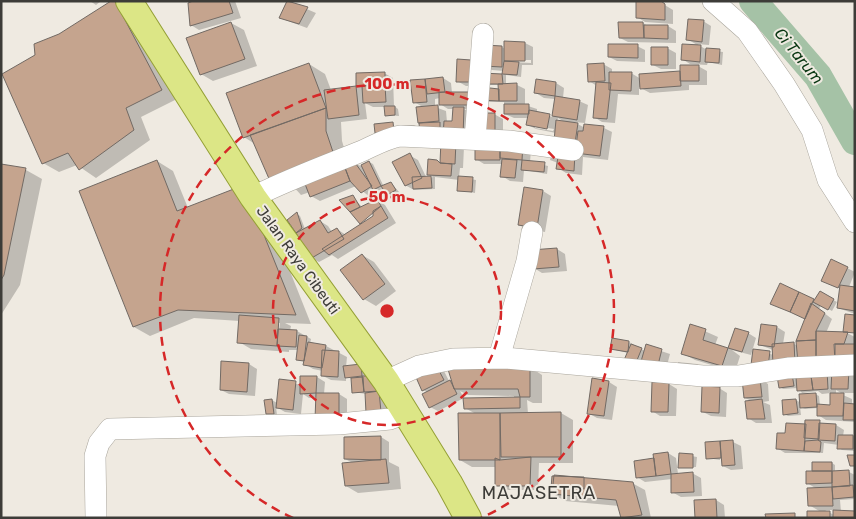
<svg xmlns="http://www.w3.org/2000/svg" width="856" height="519" font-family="Rubik,sans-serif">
<rect width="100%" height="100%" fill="#efeae1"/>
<path fill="#0003" fill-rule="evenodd" d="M90,1h11l-5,4z
M115,1l15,9 47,89 -36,18 9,23 -54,38 -19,-13 -18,7 -16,-9 -7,-108 23,-20z
M197,1h38l6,17 -42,12 -8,-5z
M288,1l28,12 -9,15 -27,-10z
M658,1l15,9v14l-28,-2 -8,-5z
M703,21l8,5 -2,19 -12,-1 10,6 16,2 -1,13 -14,-3 -1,3 -17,-1 -8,-5 17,-13 -12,-7z
M231,23l13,7 13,36 -44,15 -12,-7z
M643,23l5,3h20l8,5v12l-48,-1 -8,-4z
M525,43l8,4v18h-11l-1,12 -15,-2v10h11l8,4v16l12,4v4l16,4 2,-18 -11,-1 -8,-5 20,-10 8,5 -1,10 16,3 9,4 -3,18 -11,-1 11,6h19l8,4 -4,28 -25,-3 -1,18 -16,-2 -8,-5v-5l-8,-3 6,-27 -20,-4 -8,-4 1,-7h-15l-9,-4 -1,-12h-19l15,-11v-6h-13l-3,-11 19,1 1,-4 -12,-1 -8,-5 18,-18 3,2zM512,60h19v3l-19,-1zM558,118l8,5 -9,-1zM535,126l19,3 -1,2 -18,-3z
M637,46l8,4v12l-28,-1 -8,-4z
M667,48l9,5v16h-15l-8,-4z
M458,61l20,25h-12l-9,-5z
M309,64l16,10 6,16 26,-3v-13l27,-1 9,5 1,28 4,3 1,7 -13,-1v-8h-13l-8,-4 2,16 -26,3 1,19 6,20 13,5 8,-4 4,2 11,23 7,-4 8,9 -7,5 -8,-9 -14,9 -14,-11 -36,15 -9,-5 -1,-4 -9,3 -46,-51 -11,-7zM321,104l7,4v3l-9,-5z
M603,64l9,5v4h19l10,6 40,-7 17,-6 9,5v14h-18v5l-39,3 -11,-6v8l-21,-1 -3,29 -13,-1 -8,-5 3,-31 -8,-5z
M443,78l8,5 1,10 25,16h-13l8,4 -8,34 -1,21h-3l-1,9 17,3 -1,13 -17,-3 1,-10 -24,-3v12l-21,1 -9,-5 4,-30 9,5 9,19 6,-2 -5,-3 9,-13 4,2 1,-22 -21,-7 2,-27 -9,-5 -2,-21zM440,98v6l8,5h6v14l-7,-1 -1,-11 -11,-4v-8z
M494,114l9,5v12l-14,9z
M402,125h12l4,2 -16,6z
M531,150l-1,12 18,4 -1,8 -23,-4 -1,12 -13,-1 -8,-5 -1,-12h-17l-8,-5z
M157,161l16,10 15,37 72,-12 51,128 -26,-1 6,3 -1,5h7l14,8 -1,5 16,2 21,11 -1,10 19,1 1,10 21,19 2,19 -14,1 -9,-23 -13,-2v-13l-7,-2v4l-15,-1 -8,-4v-5l-10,-2 -8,-5v-2l-8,-3 1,-9h-9v2l-38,-3 -12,-7 1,-21 -46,-3 -44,18 -16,-9 -54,-136zM277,323h3l-1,7h-2z
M1,165l25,5 16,9 -22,106 -19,30z
M543,191l8,5 -6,36 -18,-3 -8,-4z
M352,196l10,11 15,-7 8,5 11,18 -58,36 -6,-4 -13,7 -8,-4 -14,-26v-18l3,2 5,13 15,-8 8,5 4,6 5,-3 9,6 28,-18 1,-7 -23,2 -11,-11z
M557,249l8,5 2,17 -25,2 -8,-5z
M362,255l12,7 22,29 -20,15 -12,-7 -22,-28z
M847,268l8,4 -6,15 6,1v26l-17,-6 3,-19 -10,-4z
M781,285l34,16 5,-8 17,9 -5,9 -11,-6 -2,4 13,10 -6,14h21l8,4v30l-79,4 -22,-21 20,5 -1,-5 -13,-5 17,-18 8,5 -2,12h11l4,2 8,-27 -34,-15zM835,337l1,17h-3z
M691,325l27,12 -3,8 14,4 7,-20 12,4 8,5 -5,17 -19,-5 8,6 -5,16 -40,-12 -13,-7z
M629,342l16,9 1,-5 24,8 -5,19 -16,-4 -21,-16 -16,-4z
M678,362l19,2 3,2 -23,6z
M249,364l8,5 -2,27 -26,-2 -8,-4z
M530,367l12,8v28h-9l-6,-3 1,14 33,-1 12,7v43h-34l-1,27h-33l-8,-5v-18h-25l-12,-7 16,-46 -11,-6 49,-10v-2l-46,-1 -8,-4 4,7 -26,13 -8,-4 -3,-15 -4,-2 -7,-14 28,-5 5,10 5,2z
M813,373l42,1v19h-14l-5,-3v4l7,1 9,4v6h3v17l-29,-2 -8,-5v-7l-13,1 -5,-2 1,8 -13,1 -4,-2 12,-14 5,3 14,-9 4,2 1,10h11v-13l-9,1 -4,-3 -16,2 -4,-5 -15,1 -3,-2 -2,-10z
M317,377l8,5 -1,12h15l8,5v24l-30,-26 -8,1 -6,-4 -2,20 -16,-2 -9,-5 1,8 -10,-1 5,-14 5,3 3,-23 21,5z
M760,379l8,5 1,17 -6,1 7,3 2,18h-16l-8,-5 4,-17 -7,-3z
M593,380l16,2 8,5 -5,33 -15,-2 -9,-5z
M669,384l8,5 -1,27h-16l-8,-5z
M719,388l8,5 -1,24 -15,-1 -8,-4z
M807,421l29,4 8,5 -1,6h11l1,-8v23l-13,-1 -3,-2v-3l-15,-2 -1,10h-38l-8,-5 9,-14 21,-9z
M381,437l8,5v20l10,5 2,22 -43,4 -12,-7 7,-23 -8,-4v-21z
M733,442l8,4 2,23 -12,1 -8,-4 -2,-23h-2l1,17 -13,-2 -1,-14z
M668,453l8,5 2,16 14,-1 9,5 1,18 -21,1 -9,-5v-13l-27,3 -8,-5 18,-18z
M680,454l17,3 -1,10h-17z
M832,463l3,2v7h14l6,3v24l-15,1 1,12 14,6h-46l12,-6 -12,-7 8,-16 -10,-6 9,-11zM825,510h10l-1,5z
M632,483l13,7 6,28h-29l-3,-12 -54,-5 -12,-7z
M716,500l8,5 1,13h-29z"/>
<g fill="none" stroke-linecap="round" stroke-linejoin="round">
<path stroke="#a5c2a6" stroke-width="28" d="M753,1l65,75 37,65"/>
</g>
<path fill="#c5a48e" stroke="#726a64" d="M111,1h4l47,89 -36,18 8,22 -55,40 -11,-17 -26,11 -40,-90 33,-19 -1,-11 25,-10z
M193,1h36l4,12 -43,13 -2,-23z
M287,1l21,6 -9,17 -20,-6z
M636,1h25l4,3v16l-29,-2z
M688,19l16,1 -2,22 -16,-2z
M231,22l14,37 -45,16 -14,-37z
M618,22h25l1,16h-25z
M644,25h24v14l-24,-1z
M504,41l21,1v19h-21z
M608,44h30v14l-30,-1z
M682,44l19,1 -1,17 -19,-2z
M484,45l18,1v21l-19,-1z
M651,47h17v18h-17z
M706,48l14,1 -1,14 -14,-1z
M457,59l14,1 -1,22h-14z
M504,61l15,1 -2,13 -15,-1z
M309,63l17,45 -83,30 -17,-45z
M604,63l1,18 -17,1 -1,-18z
M680,65h19v16h-19z
M680,71l1,15 -41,3 -1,-15z
M385,72v13l-29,1v-13z
M609,72h23l-1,19 -22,-1z
M482,73l20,1 1,10h-21z
M443,77l2,15 -18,2 -2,-15z
M425,79l2,23 -14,1 -3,-23z
M536,79l20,3 -1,14 -21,-3z
M596,82l15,1 -4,36 -14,-1z
M517,83v18h-18l-1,-17z
M385,85l1,17 -23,1 -1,-17z
M356,86l3,29 -31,4 -4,-29z
M481,87l18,2v12l-19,-1z
M439,92h30v13h-30z
M555,96l25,4 -3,20 -25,-4z
M504,104h25v10h-25z
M438,105l1,16 -21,2 -2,-16z
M384,106h11v9l-10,1z
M453,107h11l-1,30 -20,-1 1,-15h8z
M326,108v23l9,27 -65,23 -20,-46z
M529,110l21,4 -3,15 -21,-4z
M480,113h15v24l-15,-1z
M556,120l22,3 -3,20 -21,-2z
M393,122l1,9 -19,2 -1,-9z
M440,122v12l-20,1 -1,-12z
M584,124l20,2 -4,30 -25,-3 3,-22h5z
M441,140l15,1 -1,23 -15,-1z
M475,143h25v17h-25z
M500,143l23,1 -1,16 -22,-2z
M559,151l16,2 -1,18 -18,-2z
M410,153l12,25 -17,8 -13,-24z
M428,159l9,1 3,3 12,1 -1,12 -24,-1z
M502,159l15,1 -2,18 -15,-1z
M157,160l20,51 67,-26 52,130 -118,-5 -45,17 -54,-136z
M342,160h11l19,26 -11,7 -11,-12z
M342,160l8,21 -40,16 -8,-21z
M522,160l23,2 -1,10 -23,-2z
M369,161l12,25 -8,4 -12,-25z
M1,164l25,4 -22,107 -3,5z
M431,176l1,12 -19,1 -1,-12z
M458,176l15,1 -1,15 -15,-1z
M391,182l5,8 -9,5 -6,-9z
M524,187l19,3 -6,38 -19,-3z
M353,195l7,12 -10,5 -11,-12z
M377,199l4,7 -21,18 -10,-12z
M381,206l7,12 -59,37 -7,-6 51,-33v-5z
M297,212l5,16 -6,5 -9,-13z
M320,220l8,13 9,-5 7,11 -34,20 -14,-26z
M557,248l2,19 -26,2 -2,-19z
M362,254l23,30 -22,16 -23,-30z
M831,259l17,8 -10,21 -17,-7z
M780,283l19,9 -9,20 -20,-8z
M840,285l15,2v24l-18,-3z
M820,291l14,8 -6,11 -15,-8z
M799,292l15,7 -9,20 -15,-7z
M811,303l14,10 -9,18v9l-20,1z
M845,314l10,1v18l-12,-1z
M239,315l40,3 -2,28 -40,-3z
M690,324l16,5 -3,11 25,8 -6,18 -41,-12z
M761,324l16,2 -3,21 -16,-2z
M735,328l14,4 -7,20 -14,-4z
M278,329l19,1 -1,17 -19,-1z
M816,331l32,1 -4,12h-10l1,18 -19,1z
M299,335l8,1 -3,25 -8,-1z
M612,338l17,3 -1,11 -18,-3z
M816,340v23h-18l-2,-22z
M308,342l18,3 -4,23 -19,-3z
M794,342l1,21 -22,2 -1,-21z
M631,344l11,4 -7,17 -11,-5z
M646,344l16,5 -5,20 -17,-4z
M835,344h20v19l-20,-1z
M753,349l17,2 -2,16 -17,-2z
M322,350l17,1 -1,26 -17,-1z
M221,361l28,2 -2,29 -27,-2z
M361,364l1,12 -17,2 -2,-12z
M436,365l8,15 -22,11 -7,-16z
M447,366h83v31h-10l-2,-8h-64z
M832,368l17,1 -1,20h-17z
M827,370l1,19 -15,1 -2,-14z
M792,374l2,12 -15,2 -2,-12z
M300,376h17l-1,17 -16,1z
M362,376h16l1,15 -15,1z
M811,376l2,14 -16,1 -1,-14z
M363,377l1,15 -12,1 -1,-15z
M592,378l17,3 -5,35 -17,-2z
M760,378l2,19 -18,1 -2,-19z
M279,379l17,2 -3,29 -17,-2z
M450,380l7,14 -28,14 -7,-14z
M652,382l17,1 -1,29h-17z
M702,386l18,1 -1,26 -18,-1z
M379,391l2,21 -15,1 -1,-20z
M316,393h23v26h-24z
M816,393l1,14 -17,1 -1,-14z
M830,393h14l-1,23h-26v-12l13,1z
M520,397v11l-56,1 -1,-11z
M272,399l2,15h-8l-2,-14z
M762,399l3,20h-18l-2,-18z
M796,399l2,14 -15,2 -1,-15z
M844,403l11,1v16h-12z
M561,412v45h-60l-1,-44z
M458,413h42v47h-41z
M805,420h15l-1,19 -15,-1z
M786,423l20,1 -2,27 -28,-2 1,-16h8z
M819,423l17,1 -1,17 -17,-1z
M838,435h15v14h-16z
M381,436v24l-37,-1v-22z
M733,440l2,25 -13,1 -2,-25z
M818,440l3,2 -1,10 -16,-1 1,-10z
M720,441l1,17 -15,1 -1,-17z
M668,452l3,22 -15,2 -3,-22z
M679,453l14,1v14h-15z
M847,455h8v11h-5z
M531,457l-1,29h-35v-28l5,2z
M654,458l2,18 -20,2 -2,-17z
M386,459l3,24 -44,3 -3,-23z
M812,462h20v9h-20z
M849,470l1,16 -18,1v-16z
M806,471h26v12l-26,1z
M693,472l1,20 -23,1v-19z
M554,475l79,7 9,33 -21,3 -5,-18 -64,-6z
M552,476l32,1v12l-33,-1z
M853,485l1,12 -21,2 -1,-12z
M832,487l1,19h-25l-1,-18z
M716,499l1,19h-22l-1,-18z
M833,510l22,1v7h-22z
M807,511h23v7h-23z
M795,513v5h-29l-1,-4z"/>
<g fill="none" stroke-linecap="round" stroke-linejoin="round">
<g stroke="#a9a59c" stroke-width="22">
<path id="minor" d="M713,1l34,30 37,53 28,46 16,50 27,42
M475,139l8,-105
M253,197c34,-17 69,-30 104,-44 15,-6 27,-14 43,-17l109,5 64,9
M499,358l28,-97 5,-29
M386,381l33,-15 34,-7 53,-1 197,18h35l50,-8 67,-3
M96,518l-1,-62 4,-13 11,-14 229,-5 51,-5 16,-6"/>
</g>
<g stroke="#95a036" stroke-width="28">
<path id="major" d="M129,1l124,196 133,184 63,102 19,35"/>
</g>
<use href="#minor" stroke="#fff" stroke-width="21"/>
<use href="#major" stroke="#dce686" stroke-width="26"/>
</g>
<g fill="none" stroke="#d62828" stroke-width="2.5" stroke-dasharray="9 6">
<circle cx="387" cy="311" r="114"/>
<path d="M293 518A227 227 0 1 1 481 518"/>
</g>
<g text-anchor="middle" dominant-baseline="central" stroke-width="4" stroke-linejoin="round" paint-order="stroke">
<g font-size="15" fill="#3d3c38" stroke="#efeae1">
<text transform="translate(298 260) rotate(54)">Jalan Raya Cibeuti</text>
</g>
<g font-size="16" font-style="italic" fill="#083611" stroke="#efeae1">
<text transform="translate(799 56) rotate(51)">Ci Tarum</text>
</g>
<g font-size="18" letter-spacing="1" fill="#3d3c38" stroke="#efeae1">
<text x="539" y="493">MAJASETRA</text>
</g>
</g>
<circle cx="387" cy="311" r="8" fill="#d62828" stroke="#efeae1" stroke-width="2.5"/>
<g font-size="15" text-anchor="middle" font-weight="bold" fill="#d62828" stroke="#efeae1" stroke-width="4" stroke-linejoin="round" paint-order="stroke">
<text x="387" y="89">100 m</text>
<text x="387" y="202">50 m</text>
</g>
<rect width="856" height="519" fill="none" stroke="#3d3c38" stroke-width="5"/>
</svg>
